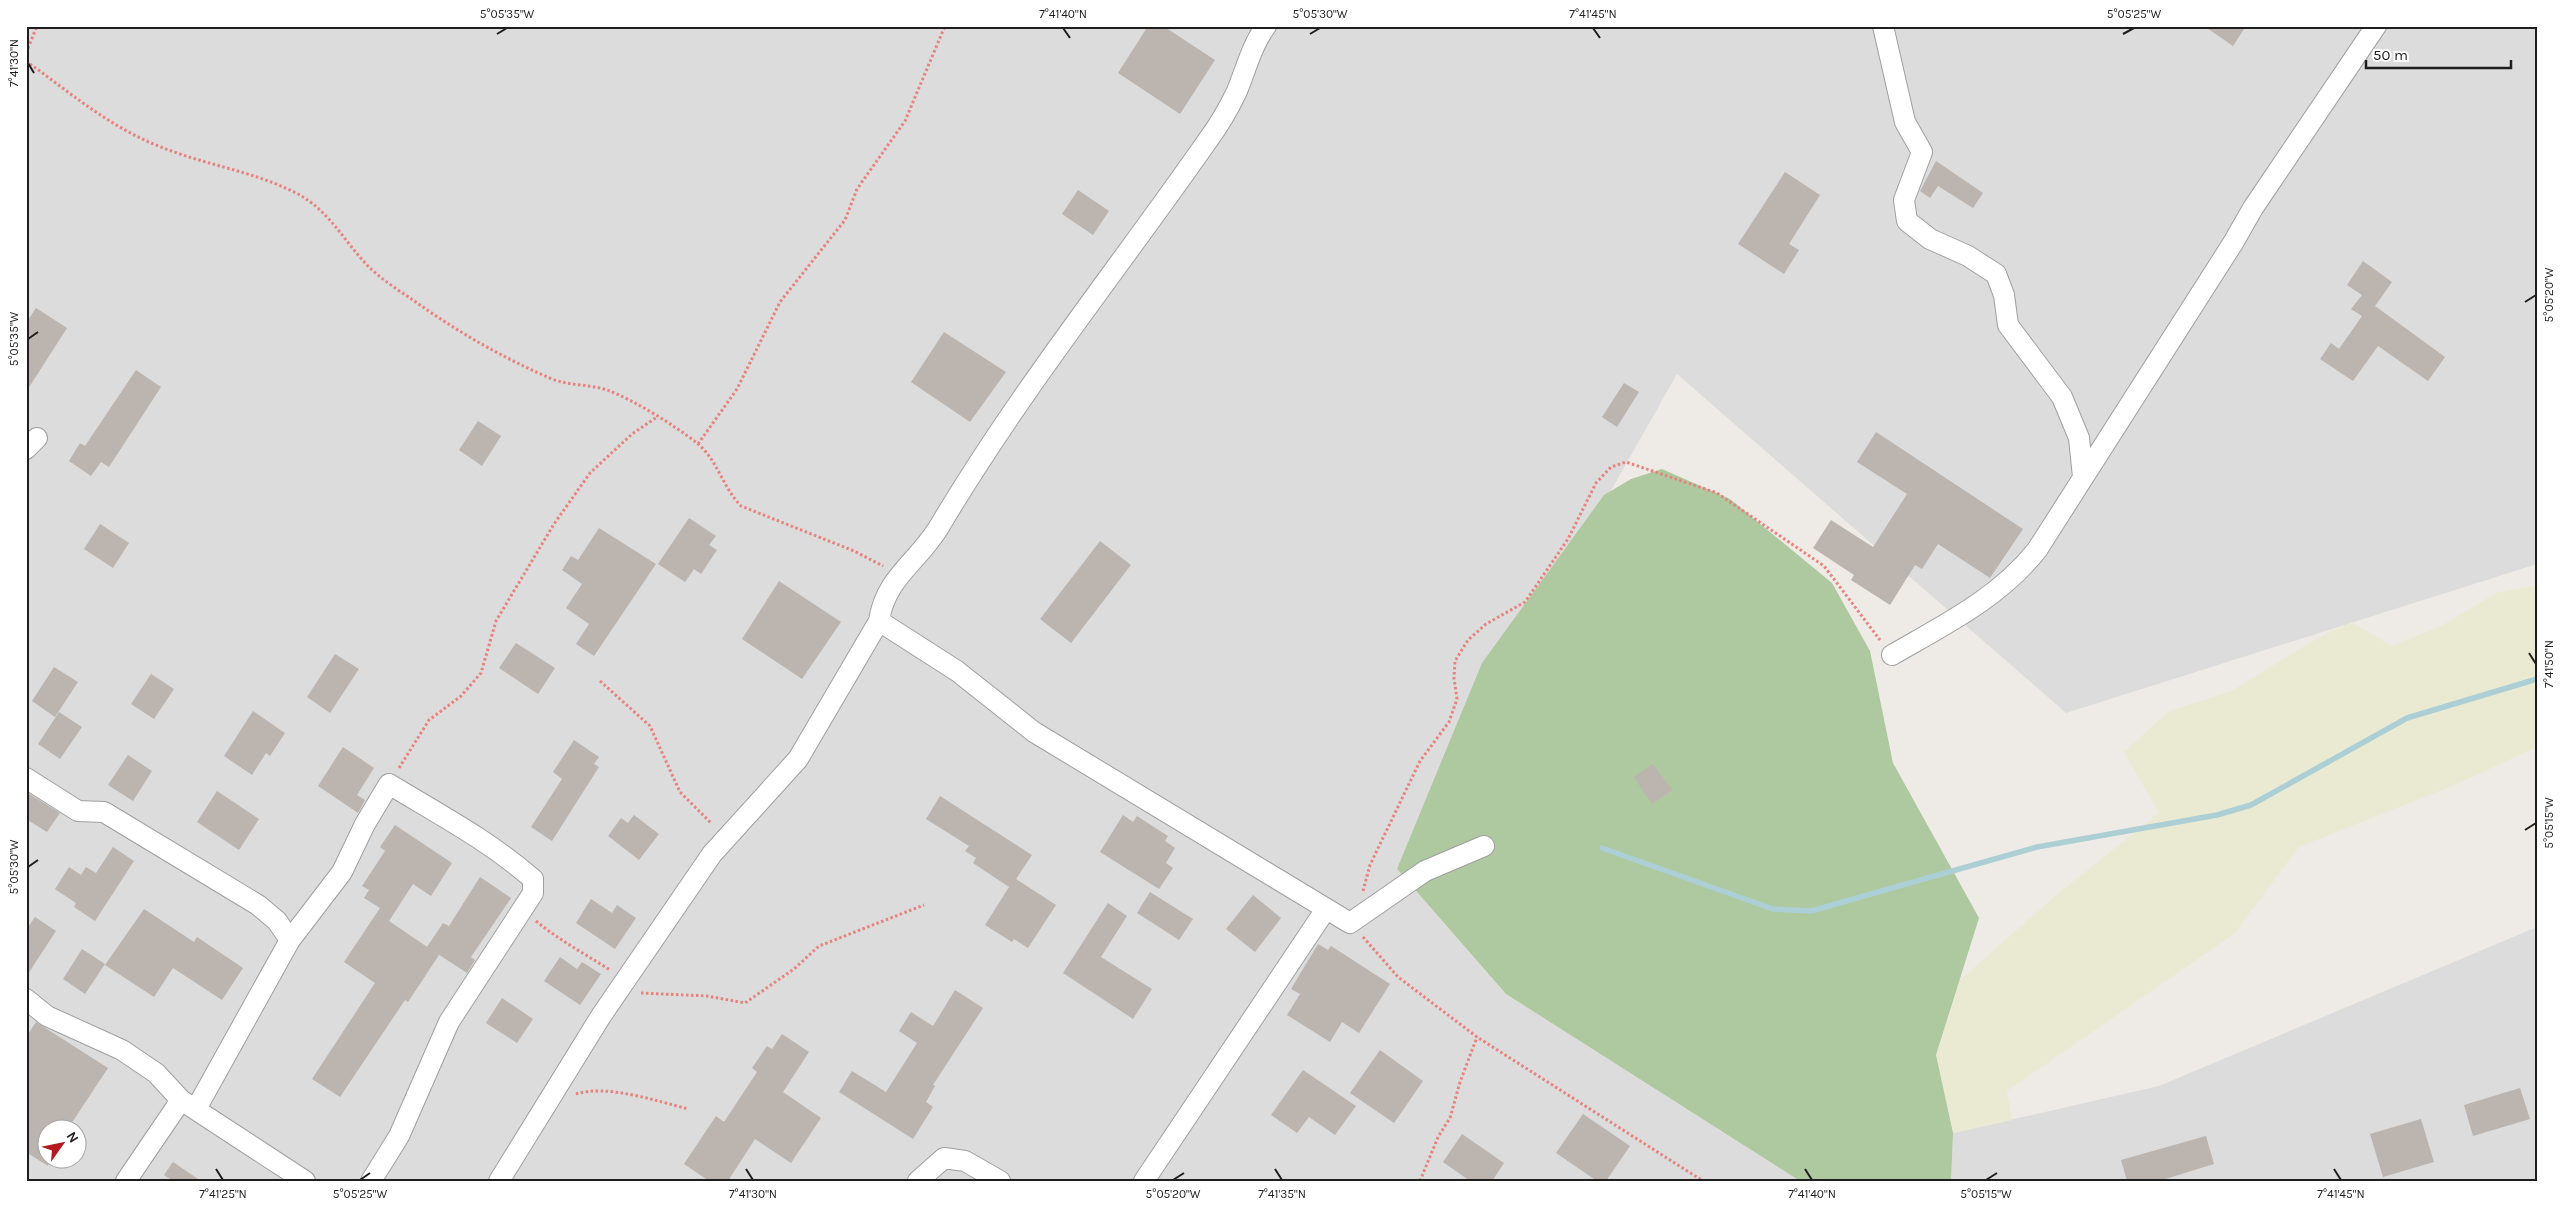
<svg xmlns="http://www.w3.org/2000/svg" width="2563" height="1207" font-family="Karla,sans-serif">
<rect width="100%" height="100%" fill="#eeebe6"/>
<path fill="#dcdcdc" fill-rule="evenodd" d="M26,26h2511v538l-471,149 -389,-339 -280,495 109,125 294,187h-1774zM48,1130h30v30h-30z
M2537,927v254h-586l2,-48 206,-47z"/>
<path fill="#eaead3" d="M2537,585v162l-80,37 -158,63 -65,87 -227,157 5,29 -59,13 -17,-78 23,-74 96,-85 104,-83 -35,-61 45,-41 62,-20 85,-52 36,-17 40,24 51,-21 53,-32z"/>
<path fill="#aec8a0" d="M1662,469l68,30 102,84 38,68 23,112 86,155 -43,137 17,78 -2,48h-151l-294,-187 -109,-125 85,-206 122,-168 27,-16z"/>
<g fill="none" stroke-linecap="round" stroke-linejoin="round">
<path stroke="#accfd6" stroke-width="5.5" d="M1602,848l171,61 38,2 226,-64 180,-32 34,-10 156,-87 130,-39"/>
</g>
<path fill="#bbb4af" d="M1148,26h15l52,34 -35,54 -62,-41z
M2204,26h42l-13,20z
M1936,161l47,32 -10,15 -35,-22 -8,12 -10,-7z
M1785,172l35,23 -31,49 10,6 -15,24 -46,-30z
M1078,190l31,21 -16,24 -31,-21z
M2363,261l29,21 -17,24 70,51 -17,24 -50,-35 -25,35 -33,-22 11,-16 8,6 23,-33 -11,-7 11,-14 -15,-10z
M36,308l31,20 -41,64v-69z
M944,332l62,40 -36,50 -59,-40z
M136,370l25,17 -52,80 -8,-5 -10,14 -22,-15 11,-18 5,3z
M1624,383l15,9 -22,35 -15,-10z
M478,421l23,15 -19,30 -23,-16z
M1876,432l147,97 -33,49 -52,-34 -16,25 -7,-4 -25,40 -39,-25 3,-5 -41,-27 18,-28 42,27 34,-53 -50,-32z
M689,518l27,18 -7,9 8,5 -16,24 -7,-5 -9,13 -27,-18z
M100,524l29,19 -16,25 -29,-19z
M599,528l57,36 -62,92 -18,-12 13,-20 -23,-16 16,-24 -20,-14 9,-14 7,4z
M1100,541l31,24 -60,78 -31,-24z
M779,581l62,41 -39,57 -60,-40z
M516,643l39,25 -17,26 -39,-26z
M335,654l24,15 -29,44 -23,-16z
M54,667l24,15 -23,35 -23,-16z
M151,674l23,15 -20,30 -23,-15z
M253,711l32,22 -15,23 -4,-3 -14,22 -28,-19z
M59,712l23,15 -22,32 -22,-15z
M574,740l25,17 -5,7 5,3 -47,74 -21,-14 31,-48 -9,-7z
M343,747l31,21 -17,27 8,5 -7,13 -40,-27z
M128,755l24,16 -19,30 -25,-16z
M1653,764l19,26 -20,14 -18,-27z
M217,791l42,28 -20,31 -42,-28z
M26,792l34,21 -13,19 -21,-13z
M940,796l92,59 -16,24 40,26 -28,43 -14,-9 -2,3 -27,-17 24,-38 -36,-24 3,-5 -11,-7 4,-5 -43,-27z
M634,815l25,19 -20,26 -31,-24 13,-18 7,5z
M1123,815l10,7 4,-6 17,11 14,9 -3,5 10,7 -9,15 7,5 -14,21 -59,-37z
M395,825l57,38 -21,33 -18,-12 -24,37 50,34 -31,47 -3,-2 -65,97 -28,-18 63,-96 -31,-21 36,-54 -16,-10 5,-8 -7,-4 23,-35 -5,-4z
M113,847l21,14 -39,60 -21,-14 2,-4 -21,-14 14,-22 12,8 5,-8 10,6z
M480,877l31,21 -40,59 4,3 -8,13 -40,-26 16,-24 6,3z
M1150,892l43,27 -14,21 -42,-27z
M1253,895l28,23 -26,34 -29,-23z
M591,899l21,14 5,-8 19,13 -21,31 -39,-26z
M1108,903l19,13 -26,41 51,32 -19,30 -70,-46z
M144,909l50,33 3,-5 46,31 -21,32 -49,-32 -19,29 -49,-32z
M35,917l21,14 -30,46v-47z
M1318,944l10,6 3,-4 59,38 -31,49 -17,-11 -12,20 -43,-27 13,-21 -9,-5z
M82,949l23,15 -20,30 -22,-15z
M560,957l17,12 5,-7 19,12 -21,31 -36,-24z
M955,990l28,18 -50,77 2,1 -9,16 7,5 -20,32 -74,-47 13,-21 34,21 31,-49 -18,-12 12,-19 22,14z
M502,998l31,21 -16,24 -31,-20z
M36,1022l72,46 -41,62h-19v36l-22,-14v-115z
M782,1034l27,18 -26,40 38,26 -30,45 -36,-24 -27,42h-19l-25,-17 32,-48 8,6 33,-50 -5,-4 15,-22 5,3z
M1380,1050l43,31 -29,42 -44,-30z
M1303,1070l53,36 -21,29 -26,-18 -12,16 -26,-18z
M2520,1088l10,31 -57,17 -9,-31z
M1583,1114l47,32 -24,35h-9l-41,-28z
M2421,1119l13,43 -51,15 -13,-43z
M1462,1134l42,29 -12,18h-22l-27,-19z
M2206,1136l8,28 -55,17h-32l-6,-21z
M173,1162l28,19h-28l-9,-6z"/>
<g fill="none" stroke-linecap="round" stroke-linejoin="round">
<g stroke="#9f9f9f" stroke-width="22">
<path id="street" d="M1883,26l22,96 17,30 -18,48 3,21 23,18 38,17 28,18 8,21 4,30 54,72 17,41 4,39
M26,449l11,-11
M879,621l78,50 77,61 316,191 75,-52 59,-25
M1892,655c52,-30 107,-57 145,-105l196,-307 20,-35 123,-182
M26,778l52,33 26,1 154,93 19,16 13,19 -94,169
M290,940l52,-68 23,-48 24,-40c51,31 99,56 144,95v14l-84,129 -50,114 -28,45
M26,999l21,17 75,34 34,23 25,27 124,81
M126,1181l55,-81
M499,1181l102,-165 111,-162 86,-95 81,-138c6,-43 39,-59 60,-94 80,-135 179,-258 269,-387 11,-15 21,-32 29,-49 9,-22 15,-46 29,-65
M918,1181l26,-23 21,3 35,20
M1144,1181l182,-272"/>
</g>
<path stroke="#e8827d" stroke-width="3" stroke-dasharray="2.5 2.5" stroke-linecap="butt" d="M26,53l11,-27
M26,61c43,31 85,67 135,86 44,18 92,24 135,46 33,17 47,47 72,73 13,13 30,24 45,34 43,31 90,58 139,79 18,7 37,5 55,11 27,10 67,35 90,53 20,16 26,45 44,63l113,45 29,15
M698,444l39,-55 43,-87 65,-82 12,-31 48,-68 40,-95
M600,681l50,45 30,66 32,32
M399,768l30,-48 32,-24 20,-23 15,-52 58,-97 36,-51 42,-39 25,-17
M1363,891l7,-26 50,-104 29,-39 8,-23 -3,-21 1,-17 13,-21 18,-16 39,-22 43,-63 28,-56 15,-16 15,-5 91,31 107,73 56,74
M536,921c23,19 49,33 74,49
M1363,937l35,40 79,60 226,144
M641,993l66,3 38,7 49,-34 25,-23 105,-41
M576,1094c30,-10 81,7 112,15
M1420,1181l18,-44 12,-19 10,-36 17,-45"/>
<use href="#street" stroke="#fff" stroke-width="20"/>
</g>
<path fill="none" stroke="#1e1e1e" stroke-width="2" d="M1063,28l7,10M1593,28l7,10M497,34l10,-6M1310,34l10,-6M2123,34l11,-6M28,63l6,10M2525,302l11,-7M28,339l10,-7M2529,653l7,11M2525,830l11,-7M28,867l10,-7M216,1169l7,11M746,1169l7,11M1275,1169l7,11M1805,1169l7,11M2334,1169l7,11M360,1180l10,-7M1173,1180l11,-7M1986,1180l11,-7"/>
<rect width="2563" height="1207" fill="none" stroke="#ffffff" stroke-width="55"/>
<g transform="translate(62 1144) rotate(57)"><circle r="24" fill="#ffffff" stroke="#a5a5a5"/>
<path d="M0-4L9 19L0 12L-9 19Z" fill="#b41921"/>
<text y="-8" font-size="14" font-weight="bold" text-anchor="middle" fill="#1e1e1e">N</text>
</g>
<path d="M2366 60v8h145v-8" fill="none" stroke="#1e1e1e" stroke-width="2.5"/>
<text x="2373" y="60" font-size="15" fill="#1e1e1e" stroke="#ffffff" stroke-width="4" paint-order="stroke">50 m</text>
<rect x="28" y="28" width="2508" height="1152" fill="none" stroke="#1e1e1e" stroke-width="2"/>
<g font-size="12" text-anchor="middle" fill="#1e1e1e">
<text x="507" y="18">5°05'35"W</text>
<text x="1063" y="18">7°41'40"N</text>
<text x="1320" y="18">5°05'30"W</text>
<text x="1593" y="18">7°41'45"N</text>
<text x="2134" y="18">5°05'25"W</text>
<text transform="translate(14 63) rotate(-90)" y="4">7°41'30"N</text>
<text transform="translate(2549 295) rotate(-90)" y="4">5°05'20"W</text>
<text transform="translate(14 339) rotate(-90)" y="4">5°05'35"W</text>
<text transform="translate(2549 664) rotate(-90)" y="4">7°41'50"N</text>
<text transform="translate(2549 823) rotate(-90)" y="4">5°05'15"W</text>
<text transform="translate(14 867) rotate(-90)" y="4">5°05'30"W</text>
<text x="223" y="1198">7°41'25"N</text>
<text x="360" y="1198">5°05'25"W</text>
<text x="753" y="1198">7°41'30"N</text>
<text x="1173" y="1198">5°05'20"W</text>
<text x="1282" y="1198">7°41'35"N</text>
<text x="1812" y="1198">7°41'40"N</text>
<text x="1986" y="1198">5°05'15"W</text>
<text x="2341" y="1198">7°41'45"N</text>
</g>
</svg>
